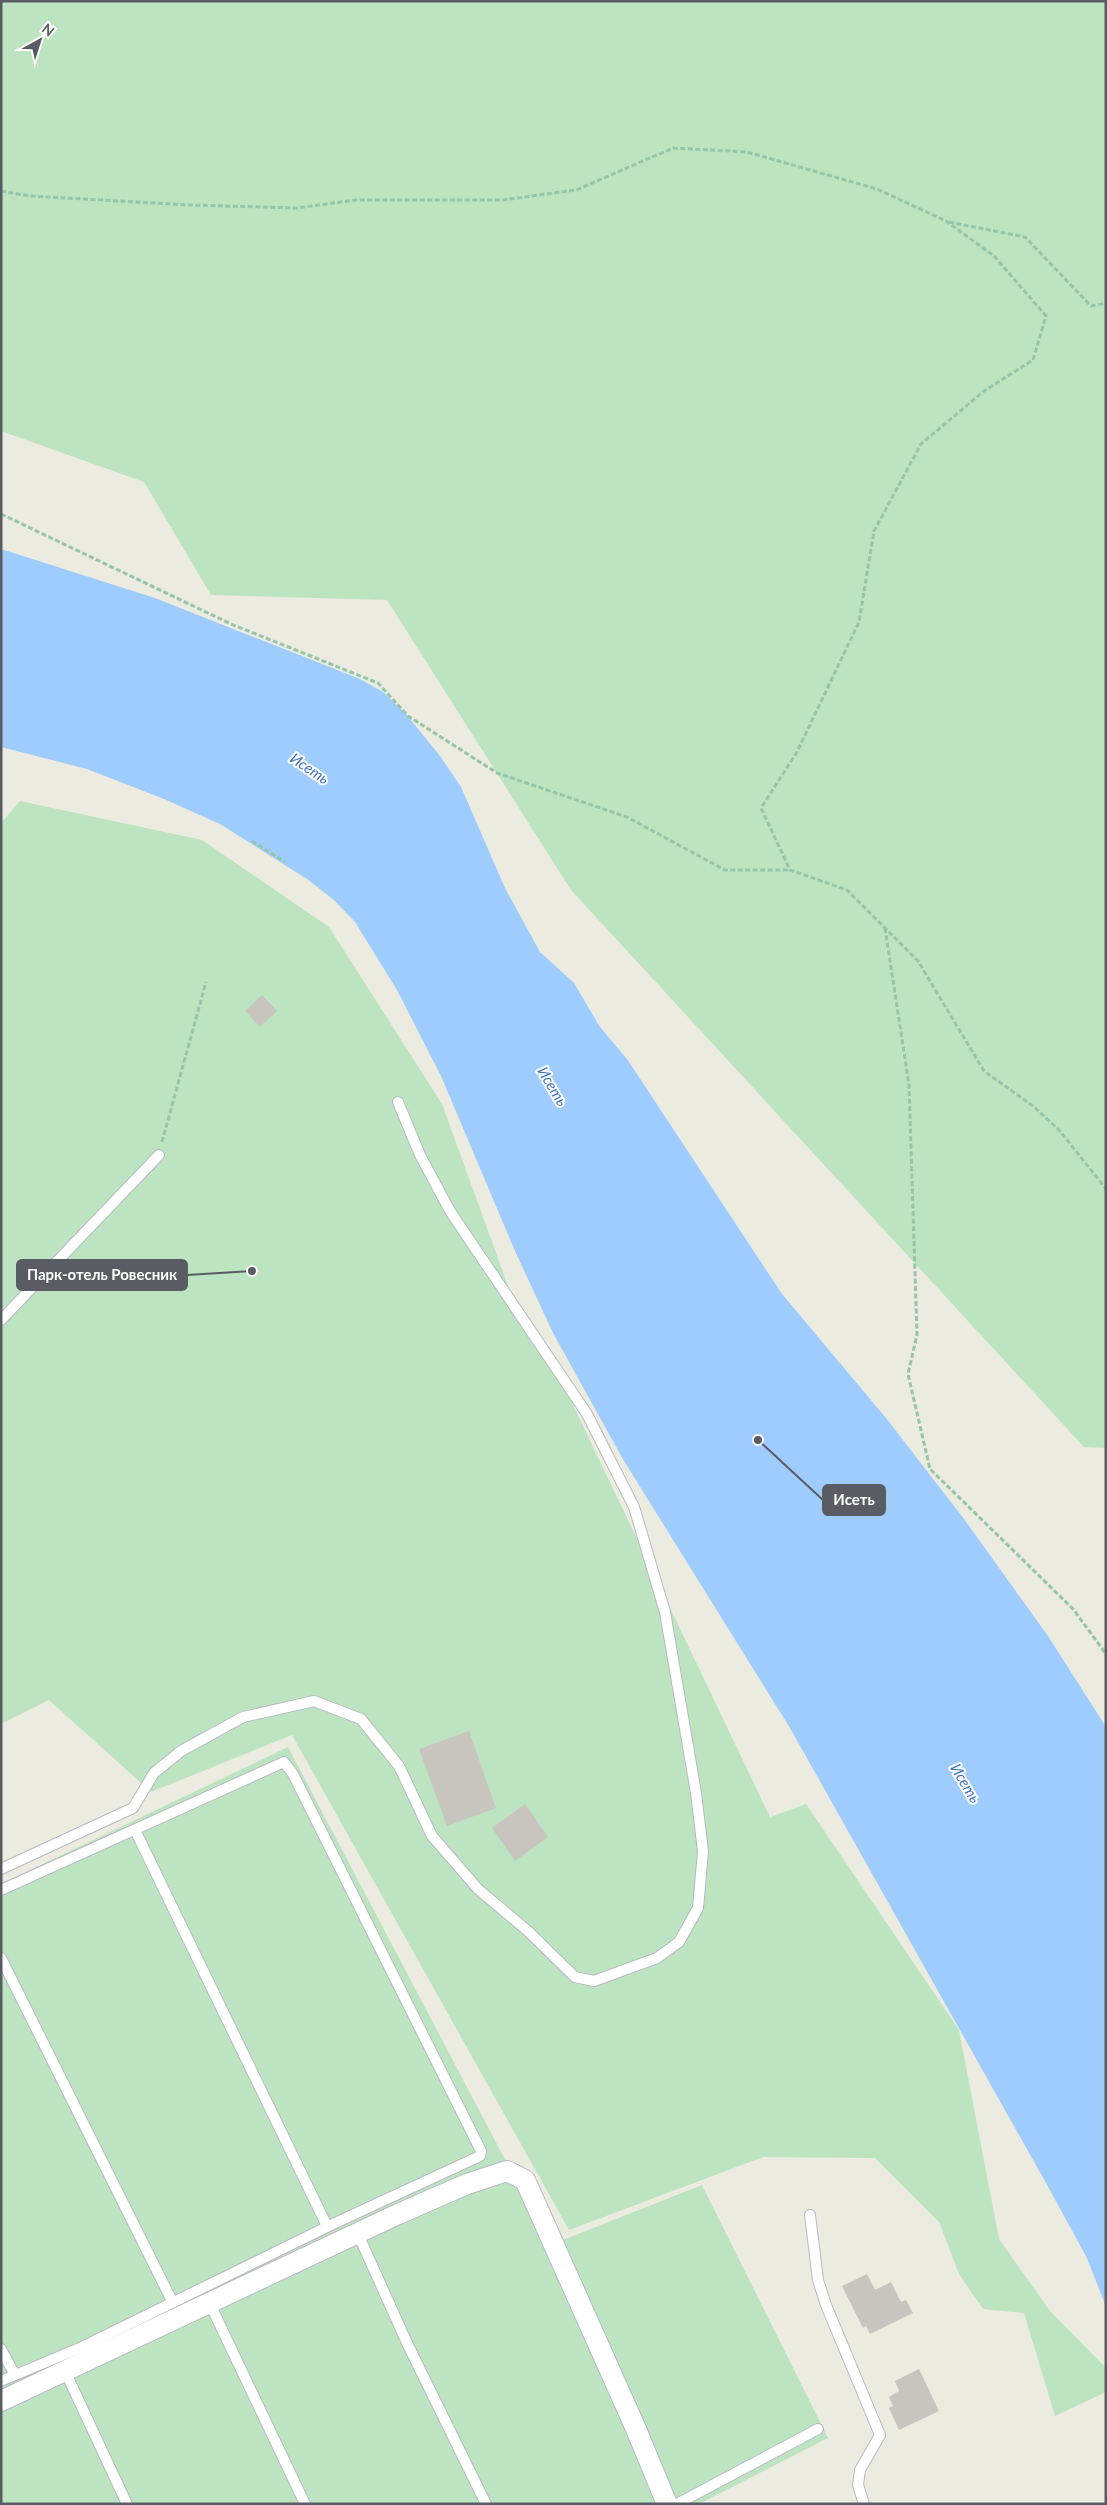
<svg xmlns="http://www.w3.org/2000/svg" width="1107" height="2505" font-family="Lato,sans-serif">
<rect width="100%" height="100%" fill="#ecebe0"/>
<path fill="#bde4c0" d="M1,1h1105v1447l-22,-1 -513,-557 -184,-290 -176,-5 -67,-113 -143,-51z
M20,801l182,39 127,87 113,177 82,226 28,31 218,456 36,-13 153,226 40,209 51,72 56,57v24l-51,24 -31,-103 -41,-4 -24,-35 -20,-52 -64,-64 -112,-1 -194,73 -277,-495 -141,57 -102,-92 -48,24v-901z
M288,1747l262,498 152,-60 126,253 -129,66h-698v-620z"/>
<path fill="#9eccfe" d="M1,549l154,49 205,81 23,13 23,22 34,42 21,31 44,101 35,64 34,31 26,44 27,32 155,235 104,124 78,101 84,117 58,91v580l-19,-49 -41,-75 -256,-455 -166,-267 -71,-128 -38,-82 -74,-175 -44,-86 -42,-68 -21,-22 -27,-21 -87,-55 -56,-25 -77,-30 -86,-22z"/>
<path fill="#c7c5be" d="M262,995l15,16 -17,16 -15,-16z
M469,1731l27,77 -49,18 -28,-77z
M525,1804l23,33 -33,24 -23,-33z
M867,2274l8,16 16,-8 10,20 5,-2 7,13 -43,21 -4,-8 -3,2 -21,-42z
M919,2369l20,42 -40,19 -10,-22 4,-2 -4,-9 10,-6 -4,-10z"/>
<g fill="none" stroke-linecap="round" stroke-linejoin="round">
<g stroke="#b8bac0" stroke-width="12">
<path id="service" d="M1,1320l158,-165
M135,1830l192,396
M1,1869l132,-61 21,-35 27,-22 62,-34 71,-16 47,18 38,47 33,70 46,53 51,43 46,45 19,4 63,-23 22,-16 19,-34 5,-57 -7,-58 -31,-181 -31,-105 -47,-93 -137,-203 -30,-56 -22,-53
M1,1890l283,-128 9,12 188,377 -1,5 -147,68 -251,123 -81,34
M1,1958l171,343
M810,2215l8,65 8,25 54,130 -20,35 -2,15 6,19
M358,2234l49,109 79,161
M210,2304l95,200
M1,2349l14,26
M65,2371l62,133
M677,2504l141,-75"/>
</g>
<g stroke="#b8bac0" stroke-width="22">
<path id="minor" d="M1,2401l395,-186 71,-31 40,-13 18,9 111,249 31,75"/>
</g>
<path stroke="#96c5a8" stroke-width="3" stroke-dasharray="5 2.5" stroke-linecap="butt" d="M1,191l29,5 160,9 107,3 59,-8h147l73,-10 97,-42 74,4 130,37 69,32 48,35 52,60 -13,44 -49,31 -63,53 -47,87 -15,91 -62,130 -36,56 29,62 57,20 71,71 66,110 49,35 26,24 47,59
M949,222l76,15 66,69 15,-3
M1,514l230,110 147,59 30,33 89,57 130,44 98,53h65
M252,841l33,21
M885,928l24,157 8,250 -9,39 22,95 143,140 33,45
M162,1142l44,-160"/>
<use href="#service" stroke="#fff" stroke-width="10"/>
<use href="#minor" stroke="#fff" stroke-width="20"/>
</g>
<g text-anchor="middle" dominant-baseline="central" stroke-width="4" stroke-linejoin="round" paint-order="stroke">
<g font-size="15" font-style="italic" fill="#4274c1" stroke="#fff">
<text transform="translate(310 768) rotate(34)">Исеть</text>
<text transform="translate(553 1086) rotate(59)">Исеть</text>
<text transform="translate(966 1783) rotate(59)">Исеть</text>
</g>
</g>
<path fill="none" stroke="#595c62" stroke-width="2" d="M252 1271L187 1275M758 1440L823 1500"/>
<g fill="#595c62" stroke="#fff" stroke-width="2">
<circle cx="252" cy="1271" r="5"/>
<circle cx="758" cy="1440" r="5"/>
</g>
<g fill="#595c62" stroke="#595c62" stroke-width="2">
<rect x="17" y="1260" width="170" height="30" rx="5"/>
<rect x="823" y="1485" width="62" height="30" rx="5"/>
</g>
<g font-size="15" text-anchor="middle" font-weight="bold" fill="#fff">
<text x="102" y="1280">Парк-отель Ровесник</text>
<text x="854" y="1505">Исеть</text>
</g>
<rect width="1107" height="2505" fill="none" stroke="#595c62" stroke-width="5"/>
<g transform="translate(40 40) rotate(39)" stroke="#ffffff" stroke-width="4" paint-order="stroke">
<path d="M0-4L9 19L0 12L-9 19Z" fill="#595c62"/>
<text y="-8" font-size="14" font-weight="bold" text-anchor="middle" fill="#595c62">N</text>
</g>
</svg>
